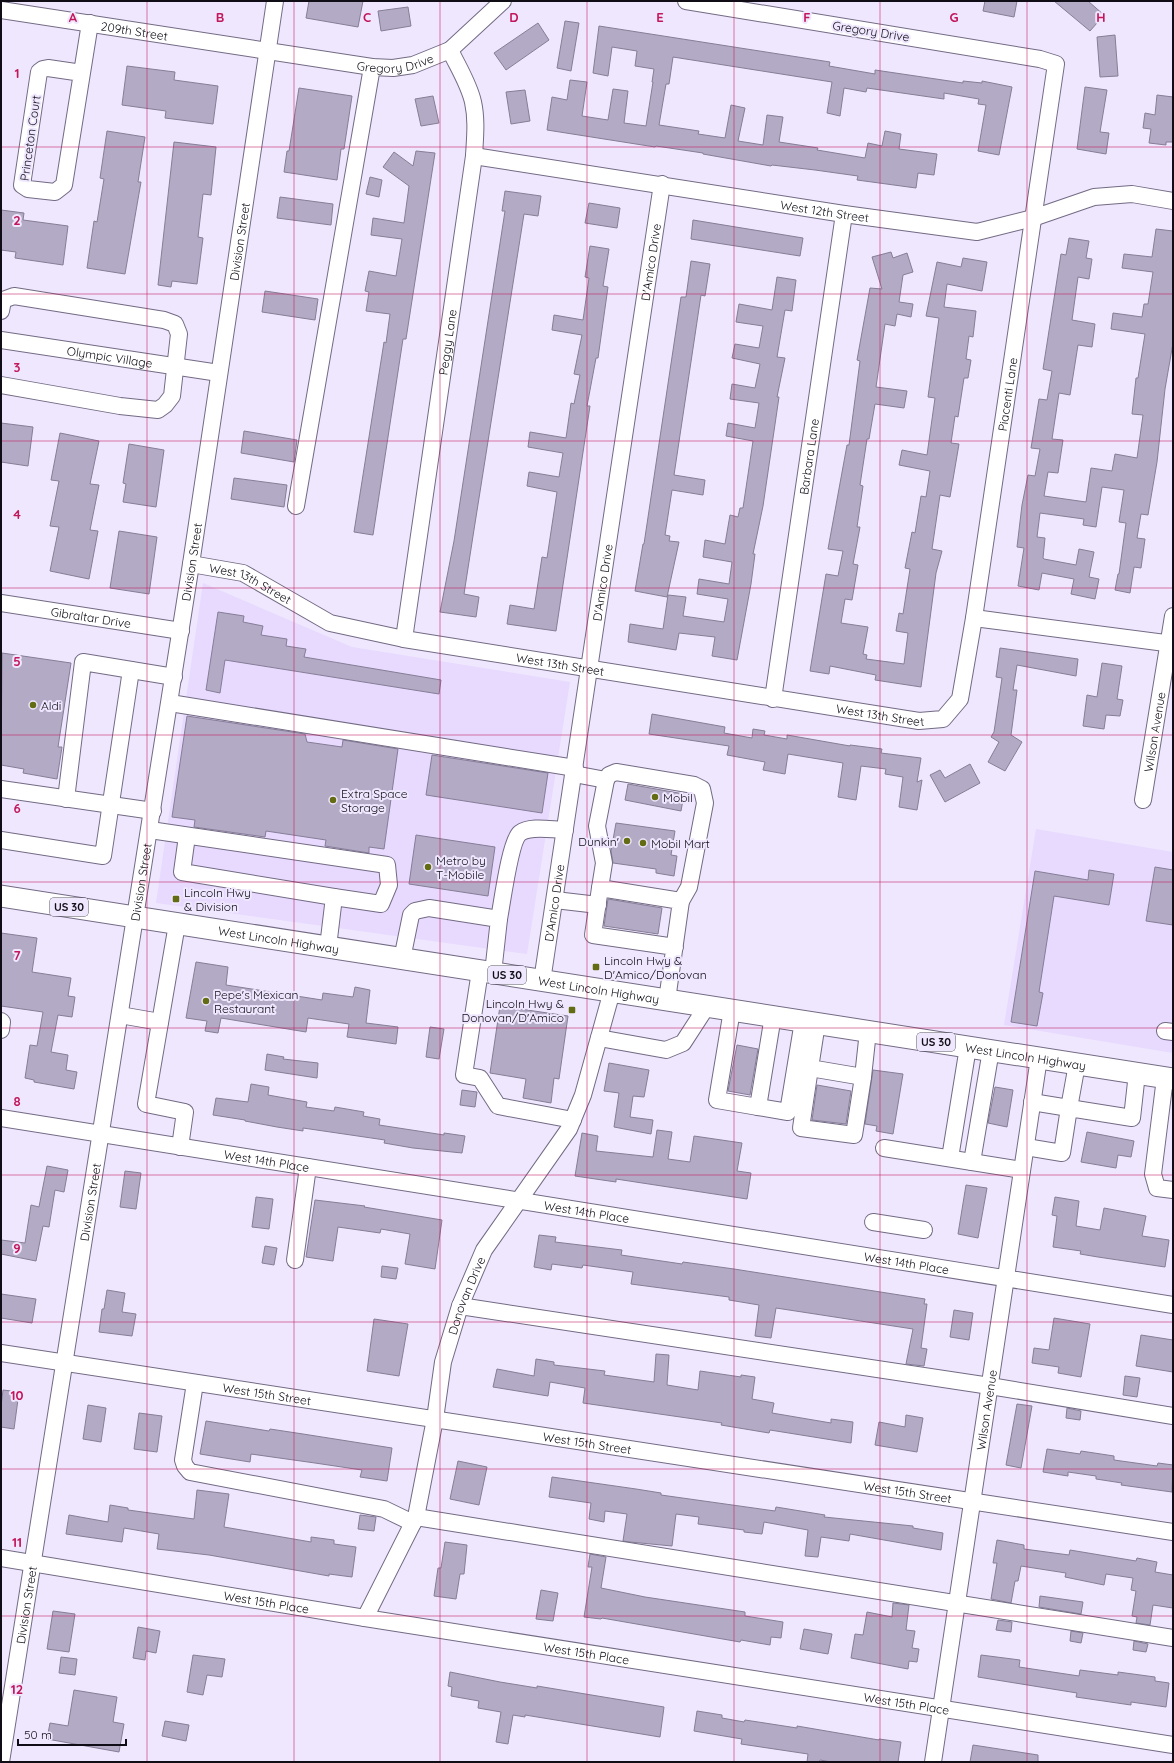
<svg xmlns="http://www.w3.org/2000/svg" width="1174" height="1763" font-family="Quicksand,sans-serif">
<rect width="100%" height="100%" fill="#efe7fe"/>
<path fill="#e7dafe" d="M203,583l149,64 218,35 -43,272 -371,-51z
M1036,829l137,23v201l-169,-28z"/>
<path fill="#b3aac5" stroke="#867d97" d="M309,1h54l-5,26 -52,-9z
M985,1h32l-3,16 -31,-6z
M1054,1h34l16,14 -14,16z
M408,7l3,19 -30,5 -3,-20z
M565,21l14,2 -8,48 -14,-3z
M538,23l11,17 -43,30 -12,-17z
M599,26l231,36 -1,4 46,8v-4l88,13v-2l19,2v-2l30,6 -13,68 -21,-4 8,-46 -8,-1 1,-5 -35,-6v6l-77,-11 -1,4 -22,-4 -4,28 -13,-3 5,-31 -159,-25 -4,27h-3l-7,41 40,6 -1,3 27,4 6,-33 14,3 -7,33 25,4 4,-30 16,2 -4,25 39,6 -1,2 48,8 3,-15 14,3 3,-15 16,3 -2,15 38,5 -3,21 -16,-2 -2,15 -59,-8 1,-4 -43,-6 -43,-5 -1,1 -68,-12v-1l-47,-7 -1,1 -108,-17 5,-33 15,3 3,-20 17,2 -5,34 26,4 5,-31 15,2 -4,32 22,3 7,-44h-1l2,-13 -19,-3 2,-15 -25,-4 -4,29 -15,-3z
M1115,35l3,41 -18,1 -3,-40z
M127,66l48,6 -1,8 44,6 -5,38 -48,-6 1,-7 -44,-6z
M1085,87l22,3 -7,42 9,1 -3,21 -29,-5z
M299,88l53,8 -8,53h-3l-4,31 -53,-8 3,-21h2z
M525,90l5,31 -19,3 -5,-32z
M1157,95l16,2v45h-7v3l-17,-2 2,-14 -8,-1 2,-15 10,2z
M433,96l6,27 -18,3 -6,-27z
M107,131l38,6 -7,45h3l-16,92 -38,-6 7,-47 3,1 7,-43 -4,-1z
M174,142l42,5 -5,48 -8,-1 -5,43 5,1 -6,46 -25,-3 -1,6 -13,-2z
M416,151l19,2 -29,186h-3l-30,196 -19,-3 30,-190 2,1 4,-29 -24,-3 3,-19 -4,-1 4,-20 27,5 6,-37 -31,-4 2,-17 31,5 5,-37 -26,-19 11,-15 19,14z
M370,177l12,3 -3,17 -13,-3z
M505,191l36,5 -3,20 -14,-2 -51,322 -9,58 15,3 -3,20 -36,-5 14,-71 51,-330h-3z
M280,197l53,7 -2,21 -54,-7z
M589,203l31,5 -3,20 -32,-5z
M1,210l23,3 -1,7 45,6 -5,39 -48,-7 1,-6 -15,-2z
M693,220l110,18 -3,18 -109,-17z
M1156,229l17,2v112l-8,46 -8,73 -9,53 -7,-1 -4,24 8,1 -4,29 -7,-1 -4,26 -15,-3 3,-16h1l7,-51 -7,-1 5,-32 -22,-3 -6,40 -13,-2 1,-6 -44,-6 -3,24 8,1 -2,20 1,1 32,6 3,-16 15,3 -5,25 10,2 -4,20 -24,-5 3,-15 -32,-6 -3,17 -21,-4 6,-38 -7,-1 5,-42 6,-30 7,1 5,-27 -9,-1 2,-12 6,-37 8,1 5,-29 -9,-2 18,-115 5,1 3,-17 20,3 -3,17 6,1 -3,20 -11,-2 -6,43 23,4 -3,23 -14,-2 -8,50 -11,-2 -7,46 11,1 -5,33 -10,-1 -4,24 42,6 5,-34 21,3 3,-17 22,4 6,-43 -11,-1 4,-36h2l7,-44 -34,-5 2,-16 29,4 2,-13h4l5,-32 -31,-4 2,-14 28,3z
M590,246l19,3 -6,37 5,1 -10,71h-2l-9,48h3l-34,225 -49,-7 3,-19 24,4 8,-52 5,1 10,-66 -30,-6 2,-14 30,5 4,-24 -35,-6 2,-15 36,6 5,-35 3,1 6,-29 -6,-1 8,-39 -30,-5 2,-15 29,5 6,-42 -4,-1z
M891,252l2,6 14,-5 6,19 -10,3 -4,27 14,2 -2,13 -14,-3 -2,12 -10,-2 -9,63 31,4 -3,17 -29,-4 -6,35h-2l-7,46 3,1 -6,41h3l-7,37 5,1 -6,35 -7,-1 -4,24 27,4 -5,27 4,1 -1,4 38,5 4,-31 -12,-2 3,-18 4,1 7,-45 -5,-1 7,-36 3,1 6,-37 5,1 4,-26 -31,-6 3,-15 25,5 8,-57 -7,-1 11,-79 -13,-2 11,-54 24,5 2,-9 24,4 -5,29 -35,-7 -3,23 32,4 -3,26 -4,-1 -3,23 5,1 -3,18h-4l-6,39 -3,-1 -4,27 8,1 -9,53 -10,-2 -8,54 10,2 -6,22 -15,114 -46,-7 1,-5 -46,-9 -1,8 -19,-3 16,-97 12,2 5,-25 -15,-2 19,-104h2l11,-84 -3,-1 13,-72 12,1 -10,-32z
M691,261l19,3 -5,32 -4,-1 -27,180 31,5 -2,15 -31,-5 -7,45 5,1 -1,5 10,1 -12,55 -32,-6 8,-47h1l37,-247h5z
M777,277l19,3 -4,31 -7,-1 -8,47 8,1 -8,39h2l-16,109 -10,48h2l-4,30 -14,76 -25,-4 3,-19 -36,-4 -3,17 -48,-8 2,-18 33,5 5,-34 18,2 -3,19 41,6 4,-23 -31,-5 2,-15 30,5 3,-22 -29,-5 2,-17 20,4 5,-29 8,2 2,-9h3l10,-67 -27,-5 2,-13 27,5 4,-25 -29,-4 2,-15 23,4 5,-24 -28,-6 3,-14 24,4 4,-22 -27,-4 3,-18 33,6z
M265,291l53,8 -3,21 -53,-8z
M1,423l32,4 -5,39 -27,-4z
M244,431l53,9 -3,22 -53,-9z
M60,433l39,8 -9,43 9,1 -9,45 8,1 -9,48 -39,-8 9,-44 -9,-1 9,-45 -8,-1z
M129,444l35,6 -8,57 -33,-5 3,-18 -3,-1z
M234,478l53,7 -3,22 -53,-8z
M119,531l38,6 -8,57 -39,-6z
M218,612l26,4 -1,6 20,4 -2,9 26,4 -1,7 20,3 -2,8 137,23 -2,14 -214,-34 -5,33 -14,-3z
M1000,648l78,11 -2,17 -59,-11 -4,25h4l-6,45 11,7 -17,29 -17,-9 11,-20 -8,-5 3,-5 8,-54 -6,-1z
M2,653l69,10 -13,84h4l-5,32 -34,-6 1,-4 -23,-4z
M1102,663l20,3 -5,33 6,1 -3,16 -14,-1 -2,14 -21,-3 4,-31 10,2z
M652,714l73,13 -1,6 28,5 1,-9 12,2 -1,4 23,4v-4l63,11v-1l32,4 -1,4 40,5 -4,24 5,-2 -5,30 -18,-3 4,-30 -18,-3 1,-5 -25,-3 -5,34 -18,-3 5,-34 -55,-9 -3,20 -22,-4 2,-8 -38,-7 2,-9 -80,-12z
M187,716l118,18 2,8 35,5 1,-7 55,9 -14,100 -15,-2v6l-44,-7 1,-6 -60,-9 -1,6 -71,-10 1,-7 -23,-3z
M432,755l116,18 -6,40 -116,-18z
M970,764l10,19 -35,19 -15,-27 10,-5 5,8z
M628,784l56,10 -3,17 -56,-11z
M616,823l59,8 -4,24 6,1 -3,20 -18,-3v-4l-43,-6 -2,-12z
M416,835l79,12 -7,49 -79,-12z
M1155,867l18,3v55l-27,-4z
M1089,870l25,4 -5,31 -55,-9 -15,96 4,1 -6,33 -26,-4 24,-151 53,9z
M608,899l54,9 -4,26 -54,-8z
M1,933l36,5 -5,34 39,6 -3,18 7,1 -3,20 -14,-2 -7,37 17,3 -2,15 11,2 -3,17 -40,-7v-2l-9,-2 5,-33 7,1 6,-34 -42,-6z
M196,962l32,5 -2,18 96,15 1,-7 30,4 2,-10 15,3 -4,33 32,4 -2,17 -49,-7 2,-13 -41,-6 -2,14 -85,-14 -3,15 -13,-2 2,-10 -21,-3z
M500,1006l68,10 -9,63 -5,-1 -3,25 -28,-5 3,-19 -36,-6z
M430,1027l14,2 -5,30 -13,-2z
M737,1045l21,4 -8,46 -22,-4z
M267,1054l17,3 -1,2 35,4 -1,15 -52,-8z
M609,1063l40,7 -5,27 -11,-1 -3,21 23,3 -2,14 -37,-7 5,-34 -15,-2z
M873,1070l30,4 -10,60 -17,-3 1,-5 -12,-2z
M251,1084l18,3 -1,8 39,7 -1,5 28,4 1,-4 29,5 -1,4 17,3 -1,6 65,10v-2l21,3 -3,17 -49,-5 -29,-5 1,-3 -82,-12v3l-26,-4 -32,-6v-1l-32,-5 3,-17 32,4z
M817,1085l34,6 -5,33 -34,-4z
M995,1087l18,3 -6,37 -19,-4z
M462,1090l15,2 -2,15 -15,-2z
M657,1130l15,2 -4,27 22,3 4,-26 48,7 -5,28 14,2 -4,26 -131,-20v3l-41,-6 7,-43 16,3 -2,15 57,6z
M1087,1132l47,9 -3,16 -13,-2 -2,13 -35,-6z
M47,1166l21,4 -4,22 -9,-2 -6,37 -6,-1 -7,35 -35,-7v-14l24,3 6,-38 8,2z
M125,1171l16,2 -5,36 -16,-2z
M966,1185l21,3 -9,50 -20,-4z
M256,1197l17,2 -4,30 -17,-2z
M1055,1197l24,4 -3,25 24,4 4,-22 42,8 -4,20 27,4 -4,27 -67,-10 -18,-3 1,-3 -28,-4 4,-31 -5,-1z
M315,1200l50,6 -1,1 78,13 -7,49 -30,-5 5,-30 -29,-5 -1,4 -42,-6 -5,34 -27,-4z
M539,1235l17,2 -1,5 67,8 -1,5 61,9 1,-2 51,7 191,30 -1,5h3l-6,44 6,1 -3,17 -18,-2 7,-35 -137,-21 -5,30 -16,-2 4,-31 -30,-5v-3l-98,-13 2,-12 -50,-7 -1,3 -30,-4 -1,6 -17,-3z
M265,1246l12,2 -3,17 -12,-2z
M382,1266l16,2 -2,11 -15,-2z
M107,1290l18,3 -3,19 14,2 -4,22 -33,-4 3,-23h2z
M1,1294l35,5 -4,24 -31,-5z
M954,1310l19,3 -4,27 -19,-3z
M1054,1318l36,6 -9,53 -23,-4 1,-6 -27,-4 2,-15 15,2z
M374,1319l34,5 -9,52 -32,-5z
M1141,1335l32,5v32l-37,-6z
M656,1354l13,1 -2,30 31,5 2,-19 41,6v-2l14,2 -3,22 22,4 -2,10 59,10v-4l22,3 -2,21 -81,-13 -1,3 -48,-8 1,-2 -139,-20 2,-15 -35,-6 -2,14 -55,-9 4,-18 37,7 2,-17 18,3v3l51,6 -1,4 50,7z
M1125,1376l15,2 -3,19 -14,-2z
M3,1390l16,2 -5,37 -13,-2v-21z
M1017,1404l15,2 -11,62 -15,-3z
M88,1405l18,3 -5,34 -18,-3z
M1067,1408l14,3 -1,9 -14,-2z
M139,1413l23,3 -5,36 -23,-3z
M906,1415l17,3 -6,34 -42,-7 4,-23 26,5z
M206,1421l63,10 1,-2 33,5 89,14 -5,33 -27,-4 2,-7 -47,-7 -64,-9 -1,8 -50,-8z
M1047,1449l33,5 1,-3 33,5v4l43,6 1,-3 15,2 -1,27 -51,-7 1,-2 -26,-4v-3l-28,-4v4l-25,-4z
M458,1461l29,6 -8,38 -29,-6z
M552,1477l84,12 25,4v2l114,16 1,-4 49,8 -1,2 89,9v2l30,5 -2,17 -91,-16 -1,7 -28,-4 -3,20 -13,-1 3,-26 -44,-8 -2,12 -18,-2v-2l-46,-6 1,-7 -23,-3 -4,32 -42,-4 -7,-1 4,-27 -22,-3 -1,11 -15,-3 2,-16 -42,-6z
M197,1490l32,4 -5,33 87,15v-5l23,3v4l22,3 -4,30 -23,-3v2l-120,-21 -52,-6 2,-15 -35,-6 -2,14 -56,-8 3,-19 39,7 2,-17 18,3v2l66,9z
M360,1515l16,2 -2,14 -16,-2z
M997,1540l27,5v4l45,6 1,-5 66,11 1,-3 20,4 -2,10 18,3v33l-20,-3 -3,20 -14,-2 1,-6 -5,-1 4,-25 -5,-1 2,-12 -27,-4 -2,11 -39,-8 1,-4 -45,-7 -3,15h-3l-4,22 -20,-4 6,-36h-4z
M445,1542l22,3 -3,29h-4l-4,25 -22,-3 4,-28h3z
M590,1554l16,3 -5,31 44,9 100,15v4l38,6 -2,16 -10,-1 -1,8 -29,-5 -1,2 -138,-24 -1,1 -17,-2 8,-50h-4z
M541,1590l17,3 -5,28 -17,-2z
M1040,1596l43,6 -2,12 -42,-7z
M893,1603l16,2 -3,25 9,1 -3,17 7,1 -2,13 -8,-1 -1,8 -57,-11 4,-24 8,1 4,-23 25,5z
M53,1611l22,3 -6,38 -22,-3z
M998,1620l14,2 -1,10 -15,-2z
M138,1627l22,4 -4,22 -10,-2 -1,9 -12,-2z
M804,1629l28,5 -4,20 -28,-5z
M1071,1631l12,2 -2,10 -11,-2z
M1134,1641l14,3 -2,8 -13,-2z
M193,1655l32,4 -3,18 -15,-2 -4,20 -16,-3z
M981,1655l39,5 -1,7 60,9 1,-6 38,5v-3l37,5v4l14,2 -3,24 -35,-5v3l-55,-8 1,-4 -99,-16z
M61,1657l16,2 -2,16 -16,-2z
M450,1672l50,10 37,6v-2l127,21 -4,30 -135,-22v2l-12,-2 -5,29 -12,-2 5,-30 -23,-4 1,-7 -28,-5 1,-9 -4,-1z
M74,1690l43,7 -4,25 11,2 -5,28 -72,-13 3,-16 18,3z
M697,1711l25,4v3l22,4 1,-2 52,8v-2l82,14v-1l22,3 -3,20h-67l-11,-2 -1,2h-12l1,-8 -67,-10 1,-5 -48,-8z
M165,1721l24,4 -3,16 -24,-5z
M973,1745l65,10v7h-68z"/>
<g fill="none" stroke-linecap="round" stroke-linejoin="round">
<g stroke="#736a84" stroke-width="18">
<g id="minor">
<path id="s1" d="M1,10l371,57 21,1 20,-3 37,-15 53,-49"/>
<path d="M82,73l-34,-5 -5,1 -4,3 -17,113 6,4 27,3 9,-7 26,-162"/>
<path id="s2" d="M474,156l370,58 133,18 56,-14 61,-21 38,-3 41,7"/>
<path d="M1,311l2,-11 11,-4 150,24 11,4 4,10 -7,62 -7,9 -7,5 -38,-4 -119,-21"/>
<path id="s3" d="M1,340l218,33"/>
<path d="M296,506l76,-439"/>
<path id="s4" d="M191,564l52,9 87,50 74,16 515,82 24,-2 17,-20 14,-81 82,-554 -16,-5 -354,-58"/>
<path id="s5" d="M1,603l180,28"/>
<path d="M974,618l199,26"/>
<path id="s6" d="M404,639l70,-483c1,-18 3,-36 -1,-54 -4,-18 -15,-35 -23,-52"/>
<path id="s7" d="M773,699l71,-485"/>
<path d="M170,703l405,65"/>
<path d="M574,774l32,6"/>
<path d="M1,789l152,22"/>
<path d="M66,799l17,-137 91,15"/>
<path id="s8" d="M1143,800l30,-184"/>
<path d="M150,830l237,35 2,20 -8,19 -47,-7 -6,50"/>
<path d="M187,836l-5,36 152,25"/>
<path d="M1,840l102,16 28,-186"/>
<path d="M600,888l4,-25 -7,-37 9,-46 3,-5 7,-3 78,13 8,4 3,14 -16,84 -8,14"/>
<path d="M555,900l43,5"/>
<path d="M499,919c3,-15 11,-78 21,-86 11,-8 32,-3 45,-3"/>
<path d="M177,924l-31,180 39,8 -5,35"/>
<path d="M402,959l9,-44 4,-4 14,-3 70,11 -6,54"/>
<path d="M480,971l-16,104 16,3 18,28 75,14"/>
<path id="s9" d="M542,981l120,-797"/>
<path d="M667,1000l14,-99 -81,-13 -7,47 82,12"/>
<path d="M732,1010l-15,90 41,7 15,-91"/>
<path d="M120,1015l40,7"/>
<path d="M1,1021l1,1 -1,8"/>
<path d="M817,1023l-7,45 53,9 5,-46"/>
<path d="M1165,1031l8,1"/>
<path d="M599,1038l67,12 17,-7 24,-37"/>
<path d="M796,1066l14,2 -9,60 53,7 9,-58"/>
<path d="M1165,1078l-12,96 4,14 16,2"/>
<path d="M1032,1102l37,6 8,-44"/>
<path d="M758,1107l30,5 15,-91"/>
<path id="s10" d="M1,1118l1172,187"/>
<path d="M1026,1147l36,6 7,-45 63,10 5,-45"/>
<path d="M884,1148l138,22"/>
<path d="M950,1158l18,-111"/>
<path d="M972,1162l19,-112"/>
<path d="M873,1222l51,8"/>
<path d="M295,1260l13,-93"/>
<path d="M460,1306l530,80 183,30"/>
<path id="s11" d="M1,1353l1172,179"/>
<path d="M195,1383l-12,77 2,6 5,6 194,37 29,14"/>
<path d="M416,1517l757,121"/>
<path id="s12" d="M1,1558l364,60 808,127"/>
<path id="s13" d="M365,1618l51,-101 19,-98 8,-57 17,-56 24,-56 85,-121 14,-34 29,-104"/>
<path id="s14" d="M1,1762l190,-1198 84,-563"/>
<path id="s15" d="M933,1762l106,-704"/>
</g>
</g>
<g stroke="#736a84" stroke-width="23">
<g id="major">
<path id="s16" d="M1,896l1172,183"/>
</g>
</g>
<use href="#minor" stroke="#fff" stroke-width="16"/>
<use href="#major" stroke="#fff" stroke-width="21"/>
</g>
<path fill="none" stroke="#c2185b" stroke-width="1" stroke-opacity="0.55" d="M147,1v1761M294,1v1761M440,1v1761M587,1v1761M734,1v1761M880,1v1761M1027,1v1761M1,147h1172M1,294h1172M1,441h1172M1,588h1172M1,735h1172M1,882h1172M1,1028h1172M1,1175h1172M1,1322h1172M1,1469h1172M1,1616h1172"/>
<g fill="#636c13" stroke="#efe7fe" stroke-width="1.5">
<circle cx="33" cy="705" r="4"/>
<circle cx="655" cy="797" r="4"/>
<circle cx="333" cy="800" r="4"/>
<circle cx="627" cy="841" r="4"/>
<circle cx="643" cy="843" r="4"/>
<circle cx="428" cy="867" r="4"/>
<rect x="172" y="895" width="8" height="8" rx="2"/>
<rect x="592" y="963" width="8" height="8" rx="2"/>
<circle cx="206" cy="1001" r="4"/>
<rect x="568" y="1006" width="8" height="8" rx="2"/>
</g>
<g text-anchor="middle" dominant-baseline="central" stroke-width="4" stroke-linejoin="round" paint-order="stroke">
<g fill="#efe7fe" stroke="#534e5c" stroke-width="1">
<rect x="50" y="898" width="38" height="18" rx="3"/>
<rect x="488" y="966" width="38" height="18" rx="3"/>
<rect x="917" y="1033" width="38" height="18" rx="3"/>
</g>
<g font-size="11" font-weight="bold" fill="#100d16">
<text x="69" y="907">US 30</text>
<text x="507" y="975">US 30</text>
<text x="936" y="1042">US 30</text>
</g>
<g font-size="12" fill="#100d16" stroke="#efe7fe">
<text stroke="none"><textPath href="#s1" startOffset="135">209th Street</textPath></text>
<text transform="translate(871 31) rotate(9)">Gregory Drive</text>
<text stroke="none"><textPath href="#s1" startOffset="399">Gregory Drive</textPath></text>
<text transform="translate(30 138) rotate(-82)">Princeton Court</text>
<text stroke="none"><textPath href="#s2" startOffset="355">West 12th Street</textPath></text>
<text stroke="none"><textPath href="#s14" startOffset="1539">Division Street</textPath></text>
<text stroke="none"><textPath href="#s9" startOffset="727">D'Amico Drive</textPath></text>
<text stroke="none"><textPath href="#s6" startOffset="300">Peggy Lane</textPath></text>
<text stroke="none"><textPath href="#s3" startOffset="110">Olympic Village</textPath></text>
<text stroke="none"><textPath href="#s4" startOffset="1109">Piacenti Lane</textPath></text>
<text stroke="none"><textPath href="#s7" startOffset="245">Barbara Lane</textPath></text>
<text stroke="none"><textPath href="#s14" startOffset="1215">Division Street</textPath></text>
<text stroke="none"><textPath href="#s9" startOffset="403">D'Amico Drive</textPath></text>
<text stroke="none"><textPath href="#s4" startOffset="63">West 13th Street</textPath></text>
<text stroke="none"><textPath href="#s5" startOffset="91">Gibraltar Drive</textPath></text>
<text stroke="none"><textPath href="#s4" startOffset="387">West 13th Street</textPath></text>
<text stroke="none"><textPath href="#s4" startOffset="711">West 13th Street</textPath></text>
<text stroke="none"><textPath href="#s8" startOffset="69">Wilson Avenue</textPath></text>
<text stroke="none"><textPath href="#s14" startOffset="891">Division Street</textPath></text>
<text stroke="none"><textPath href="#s9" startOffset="79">D'Amico Drive</textPath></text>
<text stroke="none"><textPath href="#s16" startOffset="281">West Lincoln Highway</textPath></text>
<text stroke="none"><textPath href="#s16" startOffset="605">West Lincoln Highway</textPath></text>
<text stroke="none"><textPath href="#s16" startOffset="1037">West Lincoln Highway</textPath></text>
<text stroke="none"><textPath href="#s10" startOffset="269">West 14th Place</textPath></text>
<text stroke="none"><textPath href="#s14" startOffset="567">Division Street</textPath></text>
<text stroke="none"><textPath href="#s10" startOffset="593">West 14th Place</textPath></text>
<text stroke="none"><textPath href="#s10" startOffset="917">West 14th Place</textPath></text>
<text stroke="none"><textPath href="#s13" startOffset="341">Donovan Drive</textPath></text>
<text stroke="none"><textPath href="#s11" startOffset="269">West 15th Street</textPath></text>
<text stroke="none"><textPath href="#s15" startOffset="356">Wilson Avenue</textPath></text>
<text stroke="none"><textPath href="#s11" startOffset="593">West 15th Street</textPath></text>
<text stroke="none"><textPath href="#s11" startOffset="917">West 15th Street</textPath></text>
<text stroke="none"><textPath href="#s12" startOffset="269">West 15th Place</textPath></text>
<text stroke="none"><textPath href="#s14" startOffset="159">Division Street</textPath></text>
<text stroke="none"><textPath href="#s12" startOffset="593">West 15th Place</textPath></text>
<text stroke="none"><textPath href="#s12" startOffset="917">West 15th Place</textPath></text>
</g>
<g font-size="12" fill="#100d16" stroke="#efe7fe" text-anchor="start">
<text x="41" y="705">Aldi</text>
<text x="341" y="793">Extra Space<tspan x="341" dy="14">Storage</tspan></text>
<text x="663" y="797">Mobil</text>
<text x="619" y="841" text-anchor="end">Dunkin'</text>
<text x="651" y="843">Mobil Mart</text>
<text x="436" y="860">Metro by<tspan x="436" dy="14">T-Mobile</tspan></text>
<text x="184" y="892">Lincoln Hwy<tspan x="184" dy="14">&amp; Division</tspan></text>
<text x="604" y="960">Lincoln Hwy &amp;<tspan x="604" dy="14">D'Amico/Donovan</tspan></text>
<text x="214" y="994">Pepe's Mexican<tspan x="214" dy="14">Restaurant</tspan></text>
<text x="564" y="1003" text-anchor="end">Lincoln Hwy &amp;<tspan x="564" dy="14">Donovan/D'Amico</tspan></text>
</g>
</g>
<g font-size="13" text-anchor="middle" font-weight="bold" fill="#c2185b" stroke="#efe7fe" stroke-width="4" stroke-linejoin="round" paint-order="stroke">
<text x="73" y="22">A</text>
<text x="220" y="22">B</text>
<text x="367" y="22">C</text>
<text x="514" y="22">D</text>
<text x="660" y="22">E</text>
<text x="807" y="22">F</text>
<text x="954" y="22">G</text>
<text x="1101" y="22">H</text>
<text x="17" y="78">1</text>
<text x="17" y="225">2</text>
<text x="17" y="372">3</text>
<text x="17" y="519">4</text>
<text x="17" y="666">5</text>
<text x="17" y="813">6</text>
<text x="17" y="960">7</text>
<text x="17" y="1106">8</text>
<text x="17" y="1253">9</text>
<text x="17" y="1400">10</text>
<text x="17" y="1547">11</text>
<text x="17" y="1694">12</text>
</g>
<rect width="1174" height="1763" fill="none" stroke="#100d16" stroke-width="4"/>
<path d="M18 1739v6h108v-6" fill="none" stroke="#100d16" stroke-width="2"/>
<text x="24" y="1739" font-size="12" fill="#100d16" stroke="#efe7fe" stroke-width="3" paint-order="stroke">50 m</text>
</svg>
